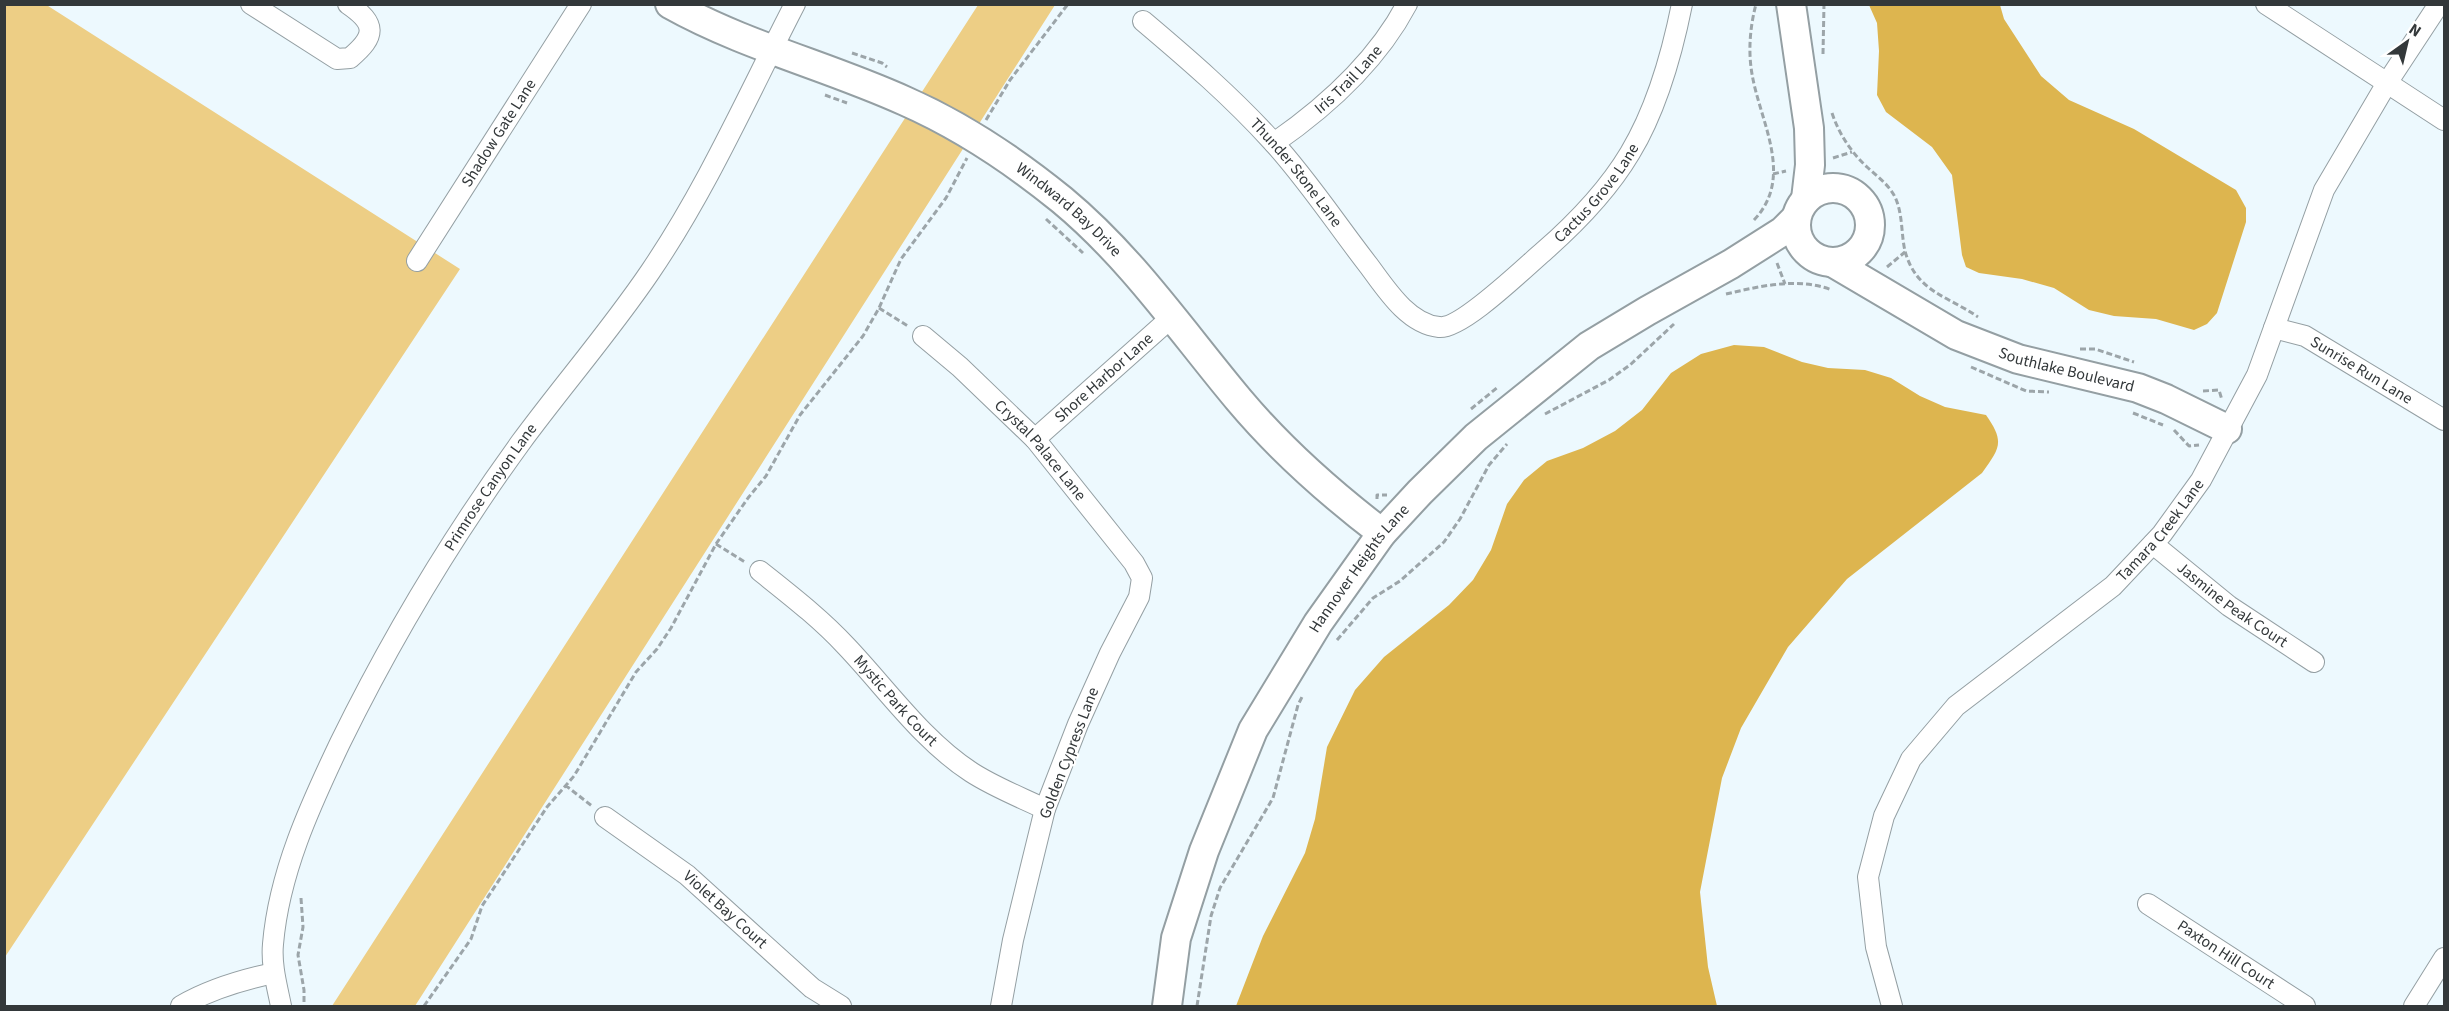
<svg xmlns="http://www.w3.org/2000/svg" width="2449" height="1011" font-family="'Source Sans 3',sans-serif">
<rect width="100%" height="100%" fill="#edf9fe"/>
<path fill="#edce85" d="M45,4l415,265 -455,688 -1,-952z
M978,5h77l-640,1001h-83z"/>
<path fill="#ddb54f" d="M1869,5h131l4,14 37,57 28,24 65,29 102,61 10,18v14l-29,91 -10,11 -13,6 -38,-11 -42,-3 -25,-6 -35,-22 -32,-9 -43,-6 -13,-6 -4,-12 -10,-80 -20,-28 -46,-35 -9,-17 2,-44 -2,-28z
M1734,345l30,2 38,15 26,6 37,2 26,8 29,18 25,11 41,8c19,27 14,33 -4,58l-135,106 -59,68 -47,81 -19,50 -22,114 8,75 9,39h-481l27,-70 42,-83 10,-34 12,-72 28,-57 29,-33 65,-52 24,-25 18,-30 16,-46 17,-24 23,-19 36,-13 32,-17 27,-21 29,-37 30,-19z"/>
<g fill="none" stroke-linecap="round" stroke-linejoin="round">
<g stroke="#949fa3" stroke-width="22">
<g id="street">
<path d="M251,4l86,55 13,-1c26,-22 27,-34 -2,-54"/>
<path d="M2266,4l178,116"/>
<path id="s1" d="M1143,21c45,38 89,76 129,120 35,38 65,84 97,125 17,23 39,58 70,61 22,3 85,-59 104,-75 32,-28 65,-62 87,-99 26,-43 42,-99 52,-149"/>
<path id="s2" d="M1274,143c52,-36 103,-82 133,-139"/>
<path id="s3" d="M417,261l164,-257"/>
<path id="s4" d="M2274,328l31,8 139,84"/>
<path id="s5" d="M923,336l37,31 75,72 99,124 8,15 -3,19 -29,56 -32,71 -33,85 -32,131 -12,66"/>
<path id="s6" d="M1035,439l137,-122"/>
<path id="s7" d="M2153,544l76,62 85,56"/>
<path id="s8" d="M760,571c30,24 60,47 86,75 40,42 76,94 125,126 23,15 49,25 74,37"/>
<path id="s9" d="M605,817l82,58 125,113 29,18"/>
<path id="s10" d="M2148,904l157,102"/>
<path d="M181,1006c29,-17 60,-26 93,-33"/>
<path id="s11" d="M281,1006c-4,-20 -10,-41 -8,-62 6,-71 37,-138 67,-201 52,-106 112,-206 181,-301 42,-57 89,-111 129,-170 57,-84 98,-177 145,-268"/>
<path id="s12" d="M1892,1006l-16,-59 -8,-70 16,-61 27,-57 45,-53 157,-120 49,-52 39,-54 56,-105 67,-185 63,-107 52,-79"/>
<path d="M2414,1006l30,-48"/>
</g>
</g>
<g stroke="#949fa3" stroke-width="32">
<g id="secondary">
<path id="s13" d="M670,4c75,42 158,62 235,97 57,25 109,60 157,99 70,58 120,132 177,200 42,50 92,94 143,133"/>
<path d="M1791,4l18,124 1,37 -4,34"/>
<circle cx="1833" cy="225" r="37"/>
<path id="s14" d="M1832,262l124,73 62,24 120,29 28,11 61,30"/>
<path id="s15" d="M1167,1006l9,-68 28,-87 49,-121 65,-107 64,-90 38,-41 56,-55 113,-91 58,-35 84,-47 52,-33 13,-13"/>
</g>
</g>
<path stroke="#9ca5a9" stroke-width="3" stroke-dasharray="6 3" stroke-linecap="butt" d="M852,53l30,10 5,4
M1823,54l1,-50
M825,95l22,8
M1832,113c7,21 19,39 35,54 10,9 22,18 28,30 8,17 6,37 10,54 11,41 43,45 73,66
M986,120l24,-40 58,-76
M1833,158l19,-6
M1773,174l13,-3
M1046,219l37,34
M1754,220c41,-43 6,-98 -2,-146 -4,-23 -2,-47 4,-70
M1777,263l8,21
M1887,267l18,-15
M1726,294c35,-8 71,-17 106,-4
M879,308l29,18
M2080,349h15l39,13
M1971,367l55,24 23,1
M2203,391l16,-1 3,10
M1471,409l27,-22
M2133,413l30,12
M1545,414l64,-34 21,-15 44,-41
M2174,430l15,16 10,-1
M1377,499v-4h10
M716,544l29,18
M1337,640l36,-42 27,-17 44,-39 16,-23 29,-54 18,-21
M565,785l27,21
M301,898l2,29 -5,28 6,35v16
M424,1006l47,-67 11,-33 65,-99 27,-31 62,-104 21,-23 14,-21 45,-84 32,-46 18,-22 34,-61 63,-79 16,-28 22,-49 45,-61 21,-40
M1197,1006l14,-90 9,-28 53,-90 25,-93 4,-8"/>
<use href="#street" stroke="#fff" stroke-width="20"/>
<use href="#secondary" stroke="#fff" stroke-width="28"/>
</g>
<g text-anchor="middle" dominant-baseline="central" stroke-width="4.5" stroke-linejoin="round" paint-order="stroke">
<g font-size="16" fill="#33383a" stroke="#fff">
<text stroke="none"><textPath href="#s2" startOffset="98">Iris Trail Lane</textPath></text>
<text stroke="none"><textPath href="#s3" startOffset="152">Shadow Gate Lane</textPath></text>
<text stroke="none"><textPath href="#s1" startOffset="216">Thunder Stone Lane</textPath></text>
<text stroke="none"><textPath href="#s1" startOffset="640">Cactus Grove Lane</textPath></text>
<text stroke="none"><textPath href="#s13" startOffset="452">Windward Bay Drive</textPath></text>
<text stroke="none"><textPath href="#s14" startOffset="260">Southlake Boulevard</textPath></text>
<text stroke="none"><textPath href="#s4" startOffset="98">Sunrise Run Lane</textPath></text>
<text stroke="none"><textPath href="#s6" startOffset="92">Shore Harbor Lane</textPath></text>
<text stroke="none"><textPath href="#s5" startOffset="164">Crystal Palace Lane</textPath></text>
<text stroke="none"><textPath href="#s11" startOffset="573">Primrose Canyon Lane</textPath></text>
<text stroke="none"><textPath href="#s12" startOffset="598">Tamara Creek Lane</textPath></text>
<text stroke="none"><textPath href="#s15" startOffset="484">Hannover Heights Lane</textPath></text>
<text stroke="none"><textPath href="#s7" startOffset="100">Jasmine Peak Court</textPath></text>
<text stroke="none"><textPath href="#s8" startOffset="188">Mystic Park Court</textPath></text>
<text transform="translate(1069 753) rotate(-69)">Golden Cypress Lane</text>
<text stroke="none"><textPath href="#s9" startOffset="152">Violet Bay Court</textPath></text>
<text stroke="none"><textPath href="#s10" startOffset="93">Paxton Hill Court</textPath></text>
</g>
</g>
<rect width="2449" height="1011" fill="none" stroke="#33383a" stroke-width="12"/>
<g transform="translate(2407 42) rotate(34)" stroke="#ffffff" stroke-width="4.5" paint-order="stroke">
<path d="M0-4.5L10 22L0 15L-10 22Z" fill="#33383a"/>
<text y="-9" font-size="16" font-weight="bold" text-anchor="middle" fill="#33383a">N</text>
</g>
</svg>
